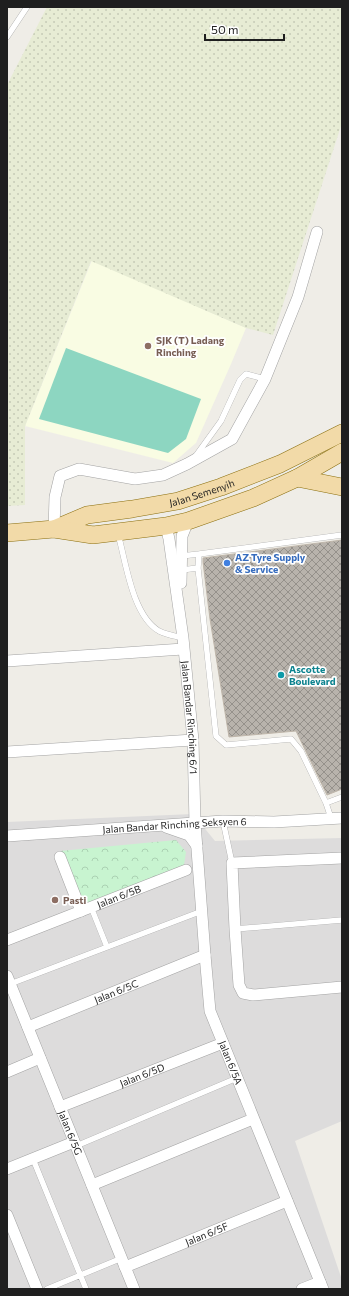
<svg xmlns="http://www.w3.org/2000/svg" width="349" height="1296" font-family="Commissioner,sans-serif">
<defs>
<pattern id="farmland-dots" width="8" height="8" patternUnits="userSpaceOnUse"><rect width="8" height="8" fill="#e7ecd4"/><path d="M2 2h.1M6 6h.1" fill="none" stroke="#c6cab6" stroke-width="1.8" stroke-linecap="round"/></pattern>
<pattern id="park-crowns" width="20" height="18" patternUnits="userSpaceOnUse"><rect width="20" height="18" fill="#c8f4d0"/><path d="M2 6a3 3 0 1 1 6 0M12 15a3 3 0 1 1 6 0" fill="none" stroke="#abd1b2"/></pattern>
<pattern id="building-cross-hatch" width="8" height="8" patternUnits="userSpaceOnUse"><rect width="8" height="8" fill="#b8b3ac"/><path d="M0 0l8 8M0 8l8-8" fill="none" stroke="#95918b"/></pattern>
</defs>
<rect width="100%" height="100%" fill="#efede7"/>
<path fill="#dddcdc" d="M193,814l22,27 127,-3v283l-47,20 47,139v9h-335v-467z"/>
<path fill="#f9fce3" d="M92,260l154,68 -15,36 -35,79 -23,20 -148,-37z"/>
<path fill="url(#farmland-dots)" d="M47,7h295v116l-69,212 -27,-7 -155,-67 -66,165v79l-18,1v-421z"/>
<path fill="url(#park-crowns)" d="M176,840l10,12 -2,13 -102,42 -22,-56z"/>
<path fill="#8dd6c1" d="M66,348l135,51 -15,40 -18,14 -129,-34z"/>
<path fill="url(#building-cross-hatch)" stroke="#bfb6aa" d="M342,540v249l-15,6 -31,-64 -67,6 -19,-118 -7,-57v-4z"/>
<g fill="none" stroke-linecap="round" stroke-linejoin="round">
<g stroke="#a3a3a3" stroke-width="6">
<path id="lane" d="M7,37l20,-30
M195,457l26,-36 19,-41 6,-6 19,5
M118,534c8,28 14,81 41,97 8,4 16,5 24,7
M181,556l18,-2
M181,570l17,-2
M326,803l16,-6
M331,818l-5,-15 -25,-52 -10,-12 -65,6 -10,-9 -18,-168 1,-14 143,-19
M223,821l9,42
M91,907l16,40
M235,929l107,-9
M10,984l192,-73
M76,1146l161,-68
M33,1159l53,130
M47,1289l75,-31"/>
</g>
<g stroke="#a3a3a3" stroke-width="12">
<g id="street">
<path id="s1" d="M166,526l3,13 14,99 10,102 2,83 10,132 5,56 113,278"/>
<path d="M54,529l1,-32 5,-21 19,-7 56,10 28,-4 24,-11 45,-25 33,-60 33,-82 19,-65"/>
<path d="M181,583l1,-47 6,-15"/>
<path d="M7,661l176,-12"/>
<path d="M7,752l186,-12"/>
<path d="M166,827l23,8 8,11"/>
<path id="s2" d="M7,836l216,-15 51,1 68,-4"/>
<path d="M60,857l21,54"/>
<path d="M342,858l-110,5 3,66 4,56 4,8 10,2 89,-8"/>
<path id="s3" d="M7,940l179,-70"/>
<path id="s4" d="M7,976l127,313"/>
<path id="s5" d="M28,1027l177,-72"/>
<path d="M7,1072l33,-14"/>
<path id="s6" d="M60,1107l163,-64"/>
<path d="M7,1169l67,-27"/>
<path d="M92,1185l161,-66"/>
<path d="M7,1215l30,74"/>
<path id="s7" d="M125,1267l162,-66"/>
<path d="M302,1289l18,-7"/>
</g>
</g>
<g stroke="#8b6f0f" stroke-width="18">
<g id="primary">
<path d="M297,478l45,9"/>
<path id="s8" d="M54,529l33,-14 45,-6 46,-8 43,-14 59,-23 62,-31"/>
<path d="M7,533l47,-4 39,6 73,-9 22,-5 65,-23 44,-20 45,-26"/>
</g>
</g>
<use href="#lane" stroke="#fff" stroke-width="5.5"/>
<use href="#street" stroke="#fff" stroke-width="11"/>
<use href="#primary" stroke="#f2daa8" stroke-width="17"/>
</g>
<g fill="#8d6e63" stroke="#fff" stroke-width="1.5">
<circle cx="148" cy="346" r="4"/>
<circle cx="55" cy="900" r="4"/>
</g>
<circle fill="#3f7fe0" stroke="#fff" stroke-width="1.5" cx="227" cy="563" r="4"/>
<circle fill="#0f9aa8" stroke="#fff" stroke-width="1.5" cx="281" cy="675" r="4"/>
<g text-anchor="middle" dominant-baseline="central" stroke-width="3.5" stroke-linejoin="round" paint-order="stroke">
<g font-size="10" font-weight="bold" fill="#785e54" stroke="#fff" text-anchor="start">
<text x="156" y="340">SJK (T) Ladang<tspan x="156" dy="12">Rinching</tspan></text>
<text x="63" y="900">Pasti</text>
</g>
<g font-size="10" fill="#1f1f1f" stroke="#fff">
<text stroke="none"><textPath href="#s8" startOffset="153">Jalan Semenyih</textPath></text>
<text stroke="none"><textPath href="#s1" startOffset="193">Jalan Bandar Rinching 6/1</textPath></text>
<text stroke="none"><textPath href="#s2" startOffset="168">Jalan Bandar Rinching Seksyen 6</textPath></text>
<text stroke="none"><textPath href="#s3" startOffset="120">Jalan 6/5B</textPath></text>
<text stroke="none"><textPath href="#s5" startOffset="95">Jalan 6/5C</textPath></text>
<text stroke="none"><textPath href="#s1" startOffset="543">Jalan 6/5A</textPath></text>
<text stroke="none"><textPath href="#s6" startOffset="88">Jalan 6/5D</textPath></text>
<text stroke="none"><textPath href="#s4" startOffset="169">Jalan 6/5G</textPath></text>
<text stroke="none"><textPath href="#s7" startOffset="88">Jalan 6/5F</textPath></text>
</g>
<g font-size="10" font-weight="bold" fill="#366cbe" stroke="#fff" text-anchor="start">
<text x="235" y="557">AZ Tyre Supply<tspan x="235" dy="12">&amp; Service</tspan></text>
</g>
<g font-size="10" font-weight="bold" fill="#0d838f" stroke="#fff" text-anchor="start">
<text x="289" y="669">Ascotte<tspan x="289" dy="12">Boulevard</tspan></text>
</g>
</g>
<rect width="349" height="1296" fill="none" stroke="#1f1f1f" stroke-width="16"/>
<path d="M205 34v6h79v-6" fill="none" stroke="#1f1f1f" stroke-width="2"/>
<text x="211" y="34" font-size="12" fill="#1f1f1f" stroke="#ffffff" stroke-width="3" paint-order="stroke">50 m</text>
</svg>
